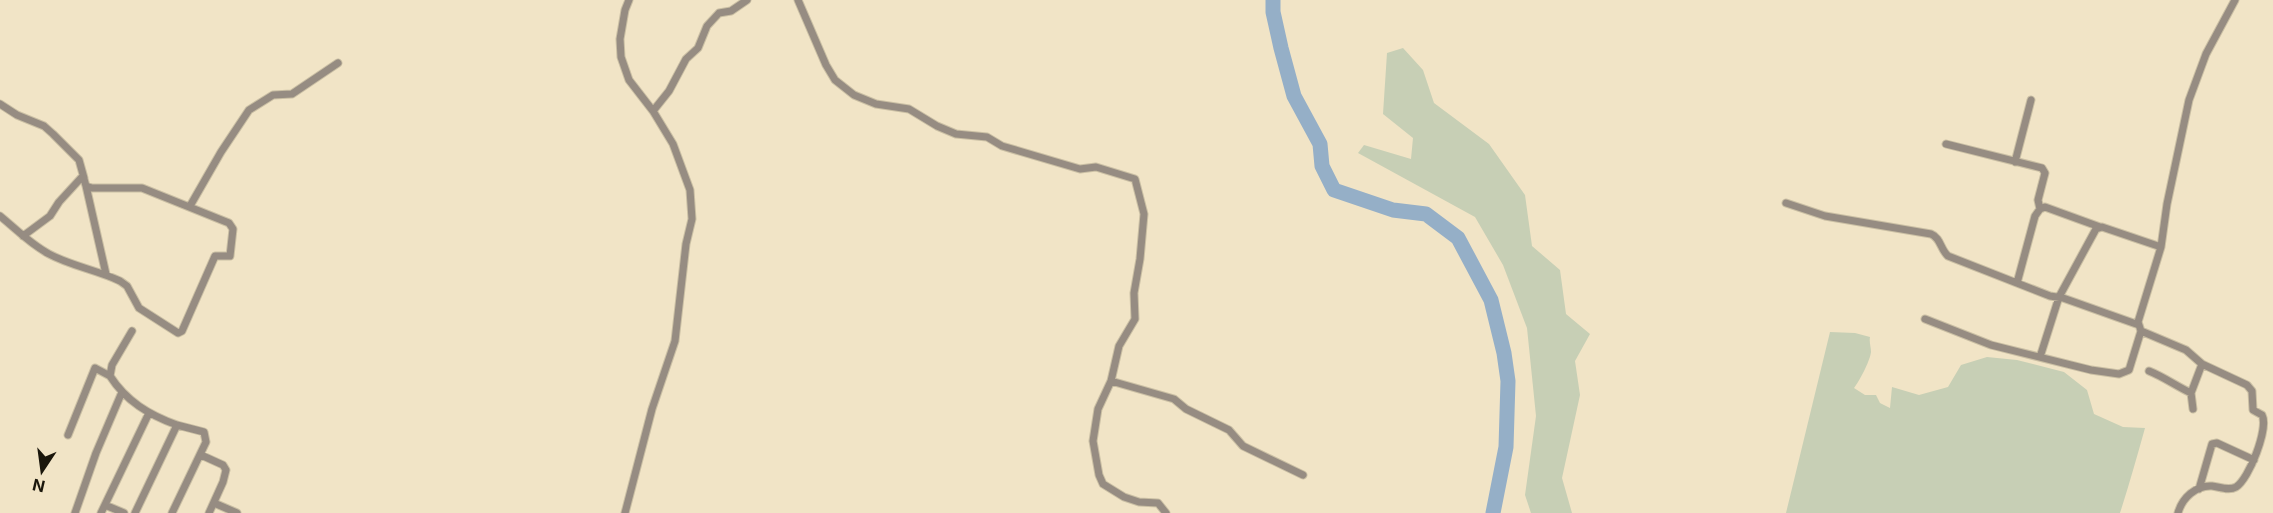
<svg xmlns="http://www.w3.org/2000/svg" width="2273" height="513" font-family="Inter,sans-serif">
<rect width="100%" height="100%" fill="#f1e4c6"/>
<path fill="#c7cfb5" d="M1403,48l20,22 11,33 55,41 36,51 7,51 28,24 6,44 24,20 -15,27 5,34 -18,83 10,35h-41l-6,-18 11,-79 -9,-88 -24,-63 -28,-48 -117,-64 6,-8 47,14 2,-21 -30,-24 4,-61z
M1830,332l25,1 15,4c-1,5 1,10 1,15 -1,9 -12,30 -17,36l11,7h11l4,8 10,5 2,-21 27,8 29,-8 13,-22 26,-8 30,3 47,12 23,18 7,24 29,13 22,1c-8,29 -16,57 -25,85h-334z"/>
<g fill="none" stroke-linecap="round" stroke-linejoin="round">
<path stroke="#95afc7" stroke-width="15" d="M1273,0v12l8,36 13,48 26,48 2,22 12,24 59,20 33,4 32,24 33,62 13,53 4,28 -2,66 -13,66"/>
<g stroke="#cabfa4" stroke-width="9">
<path id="street" d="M798,0l28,65 9,15 19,15 22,9 33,5 28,17 19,8 31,3 15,9 78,23 16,-2 39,12 9,35 -4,45 -6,34 1,26 -16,27 -8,35 -13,28 -5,32 6,34 4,9 21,13 15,5 19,1 8,10
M0,104l17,11 27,11 9,8 26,26 5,18
M653,111l16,-20 17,-32 12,-11 9,-22 12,-13 12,-2 16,-11
M1946,144l96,24 3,5 -7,27 2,9
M2015,162l16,-62
M86,186l20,88
M1786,203l39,13 106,18c10,4 9,15 17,22l102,40 13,2 76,27
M190,206l31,-54 28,-42 24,-15 19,-1 46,-31
M0,216c16,13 30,28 49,38 22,12 48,16 71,27l7,5 12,22 39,25 4,-2 33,-75h15l3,-27 -4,-6 -87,-35h-50l-6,-2 -2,-7 -3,-1 -22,24 -9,14 -27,20
M2017,283l18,-67 5,-7 5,-2 55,20
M1925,319l66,26 100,25 28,4 10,-4 12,-39
M132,331l-20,34 -2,11c16,25 39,39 67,49l-42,88
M2040,357l19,-60 37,-68 6,-2 59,20
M2149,371c15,6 27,15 42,22
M1111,381l63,18 12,10 43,21 14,16 60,29
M2193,409l-2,-16 11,-29
M68,435l27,-67 15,8
M201,455l22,10 3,5 -3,12 -14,31
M2199,489l13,-45 5,-1 37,17
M214,503l23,10
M105,505l19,8
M75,513l21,-60 26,-61
M101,513l48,-100
M172,513l34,-71 -2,-10 -27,-7
M625,513l27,-104 23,-68 11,-97 6,-25 -2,-29 -17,-46 -20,-33 -24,-31 -8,-23 -1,-18 5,-29 4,-10
M2178,513c4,-15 18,-28 34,-27 8,1 17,5 24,1 13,-8 33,-59 26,-72l-9,-5 -1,-19 -5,-6 -45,-21 -16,-14 -45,-19 -3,-9 23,-75 6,-43 22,-104 17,-46 29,-54"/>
</g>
<use href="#street" stroke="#968c82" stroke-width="7"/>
</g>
<g transform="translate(42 471) rotate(193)" stroke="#f1e4c6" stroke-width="4.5" paint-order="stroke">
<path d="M0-4.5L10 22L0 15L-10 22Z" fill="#1a160b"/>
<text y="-9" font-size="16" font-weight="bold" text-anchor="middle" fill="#1a160b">N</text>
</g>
</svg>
